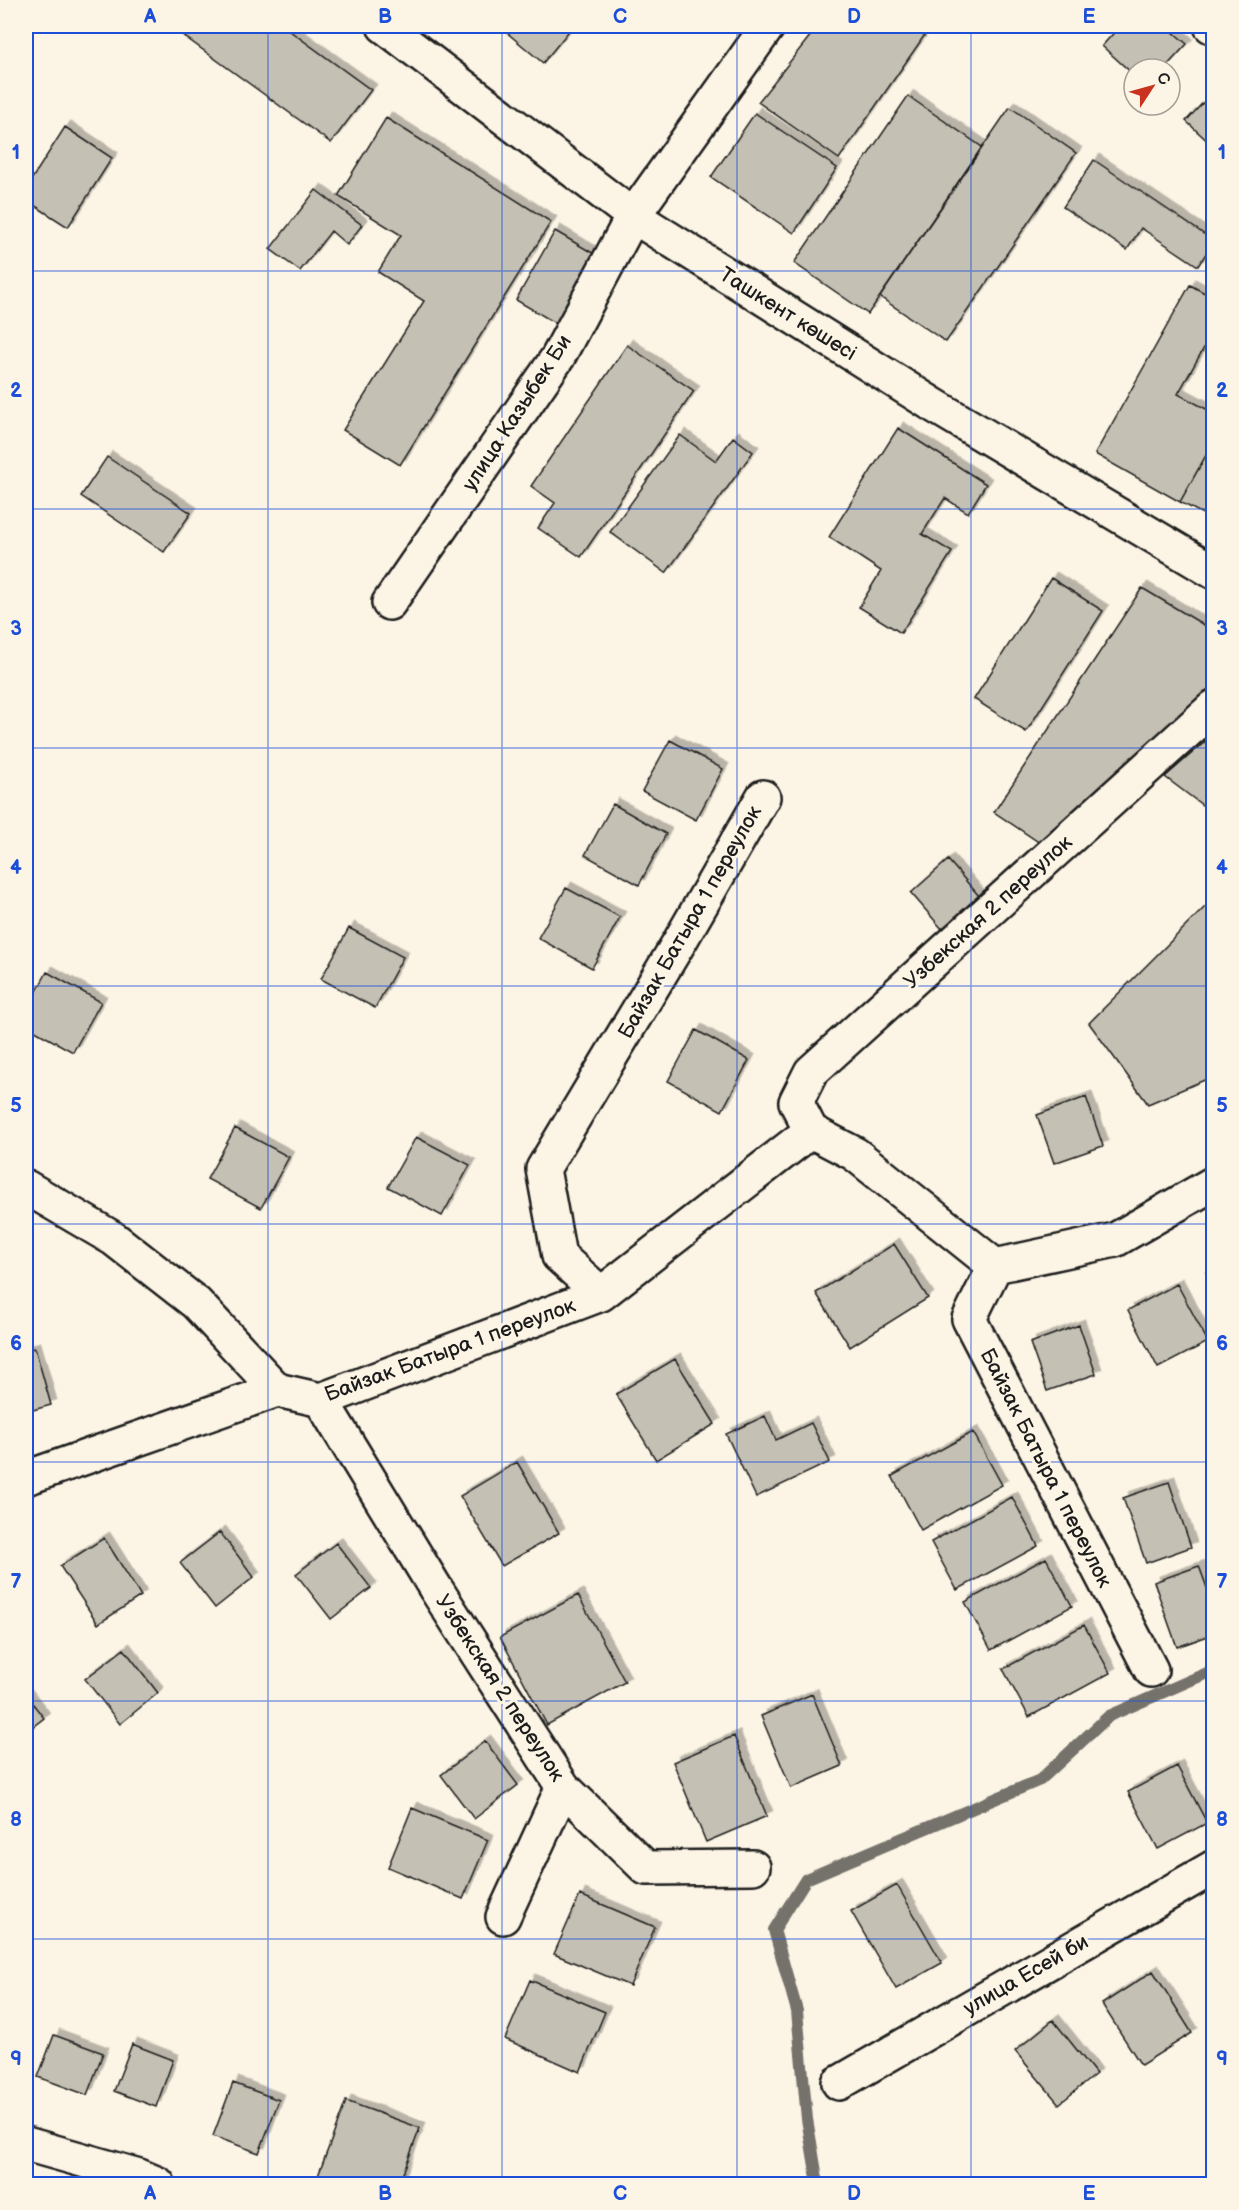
<svg xmlns="http://www.w3.org/2000/svg" width="1239" height="2210" font-family="'Balsamiq Sans',sans-serif">
<defs>
<filter id="shadow"><feDropShadow dx="5.5" dy="-5.5" stdDeviation="0" flood-color="#0004"/></filter>
</defs>
<rect width="100%" height="100%" fill="#fcf5e5"/>
<filter id="ink" filterUnits="userSpaceOnUse"><feTurbulence type="fractalNoise" baseFrequency=".0167" numOctaves="2"/><feDisplacementMap in="SourceGraphic" scale="12" xChannelSelector="R" yChannelSelector="G"/><feConvolveMatrix kernelMatrix="1 2 1 2 8 2 1 2 1" color-interpolation-filters="sRGB"/></filter>
<g filter="url(#ink)">
<g fill="none" stroke-linecap="round" stroke-linejoin="round">
<path stroke="#75726c" stroke-width="12" d="M818,2184l-11,-65 -10,-108 -23,-81 32,-51 234,-99 69,-64 105,-46"/>
</g>
<path fill="#c4c0b3" stroke="#1c1c1c" stroke-width="1.5" filter="url(#shadow)" d="M170,26h113l88,64 -40,53z
M499,26h74l-30,37z
M818,26h113l-92,133 -81,-57z
M1120,26h46l21,18 -23,25h-30v6l-32,-29z
M1214,91v56l-28,-26z
M908,96l74,51 -114,167 -74,-51z
M1010,107l66,46 -130,189 -66,-45z
M755,113l82,55 -43,65 -83,-56z
M386,118l165,104 -151,243 -57,-35 81,-129 -46,-29 23,-37 -63,-39z
M65,127l47,31 -44,69 -42,-27v-12z
M1094,160l120,81 -16,25 -57,-38 -14,22 -64,-43z
M316,190l46,35 -15,20 -16,-14 -31,40 -30,-22z
M555,231l41,24 -39,69 -41,-24z
M1190,285l24,13v32l-36,64 36,19v28l-34,61 -85,-48z
M627,345l67,46 -113,166 -43,-29 17,-25 -24,-17z
M898,428l88,56 -18,29 -23,-15 -23,36 30,18 -51,81 -42,-26 22,-36 -52,-34z
M680,435l36,26 17,-24 20,15 -87,121 -56,-41z
M1214,441v79l-34,-18z
M107,457l84,56 -27,39 -83,-56z
M1051,578l52,33 -77,121 -52,-33z
M1142,588l72,43v53l-174,159 -46,-31z
M1214,734v80l-49,-37z
M670,740l53,29 -27,51 -54,-29z
M613,804l53,30 -27,51 -54,-30z
M948,860l31,36 -37,33 -31,-36z
M566,888l54,29 -28,51 -54,-30z
M1214,898v178l-66,28 -59,-81z
M349,928l54,29 -28,51 -54,-29z
M47,972l54,30 -28,50 -47,-26v-14z
M696,1030l53,30 -27,51 -54,-30z
M1086,1097l17,49 -49,17 -17,-48z
M235,1128l54,29 -28,51 -54,-29z
M416,1137l54,28 -28,51 -54,-29z
M894,1244l34,54 -78,49 -34,-54z
M1214,1269v23l-8,-20z
M1177,1284l31,58 -50,26 -30,-58z
M1079,1325l17,49 -49,17 -17,-48z
M35,1348l16,57 -25,7v-62z
M675,1359l40,65 -59,36 -40,-66z
M765,1416l11,24 35,-17 19,39 -74,35 -30,-63z
M973,1432l29,53 -81,45 -29,-54z
M517,1462l42,71 -57,33 -42,-70z
M1169,1482l22,65 -45,16 -23,-65z
M1012,1497l26,49 -81,44 -26,-48z
M220,1532l34,45 -39,31 -35,-45z
M104,1538l37,58 -43,28 -38,-58z
M336,1543l35,45 -40,31 -35,-45z
M1046,1558l26,48 -81,44 -26,-48z
M1199,1566l15,41v27l-37,13 -23,-65z
M578,1595l47,87 -78,43 -47,-88z
M1084,1625l26,48 -81,44 -26,-48z
M124,1649l34,44 -38,31 -35,-45z
M812,1694l30,72 -51,22 -30,-72z
M26,1695l18,23 -18,14z
M734,1736l33,80 -61,26 -33,-80z
M485,1741l33,44 -44,34 -33,-44z
M1177,1766l30,57 -49,26 -30,-57z
M412,1808l76,32 -25,59 -75,-32z
M897,1885l45,78 -46,26 -45,-78z
M580,1895l75,32 -25,59 -76,-32z
M1153,1971l39,62 -51,32 -39,-61z
M530,1980l75,32 -25,60 -75,-33z
M1053,2020l43,54 -37,30 -44,-53z
M54,2035l49,18 -16,42 -49,-18z
M132,2044l41,16 -17,47 -42,-16z
M233,2083l46,17 -20,53 -46,-17z
M346,2101l74,27 -21,56h-84z"/>
<g fill="none" stroke-linecap="round" stroke-linejoin="round">
<g stroke="#1c1c1c" stroke-width="38">
<path id="minor" d="M1211,26l3,1
M389,603l169,-246 75,-141 135,-190
M811,1131l-15,-29 15,-30 403,-365
M26,1187l88,52 82,64 81,87
M601,1294l-42,-38 -16,-87 137,-228 83,-144
M321,1400l115,189 127,198 83,81 107,-1
M26,1478l251,-88 44,10 280,-106 210,-163 44,23 140,112
M1151,1670l-182,-351 26,-53 120,-26 99,-57
M503,1917l60,-130
M839,2083l375,-216
M26,2144l113,32 19,8"/>
</g>
<g stroke="#1c1c1c" stroke-width="38">
<path id="major" d="M384,26l249,190 302,190 279,166"/>
</g>
<use href="#minor" stroke="#fcf5e5" stroke-width="33"/>
<use href="#major" stroke="#fcf5e5" stroke-width="33"/>
</g>
</g>
<path fill="none" stroke="#1d4ed8" stroke-width="1.5" stroke-opacity="0.55" d="M268,26v2158M502,26v2158M737,26v2158M971,26v2158M26,271h1188M26,509h1188M26,748h1188M26,986h1188M26,1224h1188M26,1462h1188M26,1701h1188M26,1939h1188"/>
<g text-anchor="middle" dominant-baseline="central" stroke-width="6" stroke-linejoin="round" paint-order="stroke">
<g font-size="21" fill="#1c1c1c" stroke="#fcf5e5">
<text transform="translate(788 314) rotate(32)">Ташкент көшесі</text>
<text transform="translate(517 413) rotate(-57)">улица Казыбек Би</text>
<text transform="translate(988 912) rotate(-42)">Узбекская 2 переулок</text>
<text transform="translate(690 922) rotate(-60)">Байзак Батыра 1 переулок</text>
<text transform="translate(450 1350) rotate(-20)">Байзак Батыра 1 переулок</text>
<text transform="translate(1046 1468) rotate(63)">Байзак Батыра 1 переулок</text>
<text transform="translate(500 1688) rotate(57)">Узбекская 2 переулок</text>
<text transform="translate(1026 1975) rotate(-30)">улица Есей би</text>
</g>
</g>
<rect width="1239" height="2210" fill="none" stroke="#fcf5e5" stroke-width="66"/>
<g transform="translate(1152 87) rotate(54)"><circle r="28" fill="#fcf5e5" stroke="#a29e95" stroke-width="1.5"/>
<path d="M0-4.5L10 22L0 15L-10 22Z" fill="#c8321e"/>
<text y="-9" font-size="16" font-weight="bold" text-anchor="middle" fill="#1c1c1c">С</text>
</g>
<rect x="33" y="33" width="1173" height="2144" fill="none" stroke="#1d4ed8" stroke-width="2"/>
<g font-size="20" text-anchor="middle" font-weight="bold" fill="#1d4ed8">
<text x="150" y="23">A</text>
<text x="385" y="23">B</text>
<text x="620" y="23">C</text>
<text x="854" y="23">D</text>
<text x="1089" y="23">E</text>
<text x="16" y="159">1</text>
<text x="1222" y="159">1</text>
<text x="16" y="397">2</text>
<text x="1222" y="397">2</text>
<text x="16" y="635">3</text>
<text x="1222" y="635">3</text>
<text x="16" y="874">4</text>
<text x="1222" y="874">4</text>
<text x="16" y="1112">5</text>
<text x="1222" y="1112">5</text>
<text x="16" y="1350">6</text>
<text x="1222" y="1350">6</text>
<text x="16" y="1588">7</text>
<text x="1222" y="1588">7</text>
<text x="16" y="1826">8</text>
<text x="1222" y="1826">8</text>
<text x="16" y="2065">9</text>
<text x="1222" y="2065">9</text>
<text x="150" y="2200">A</text>
<text x="385" y="2200">B</text>
<text x="620" y="2200">C</text>
<text x="854" y="2200">D</text>
<text x="1089" y="2200">E</text>
</g>
</svg>
